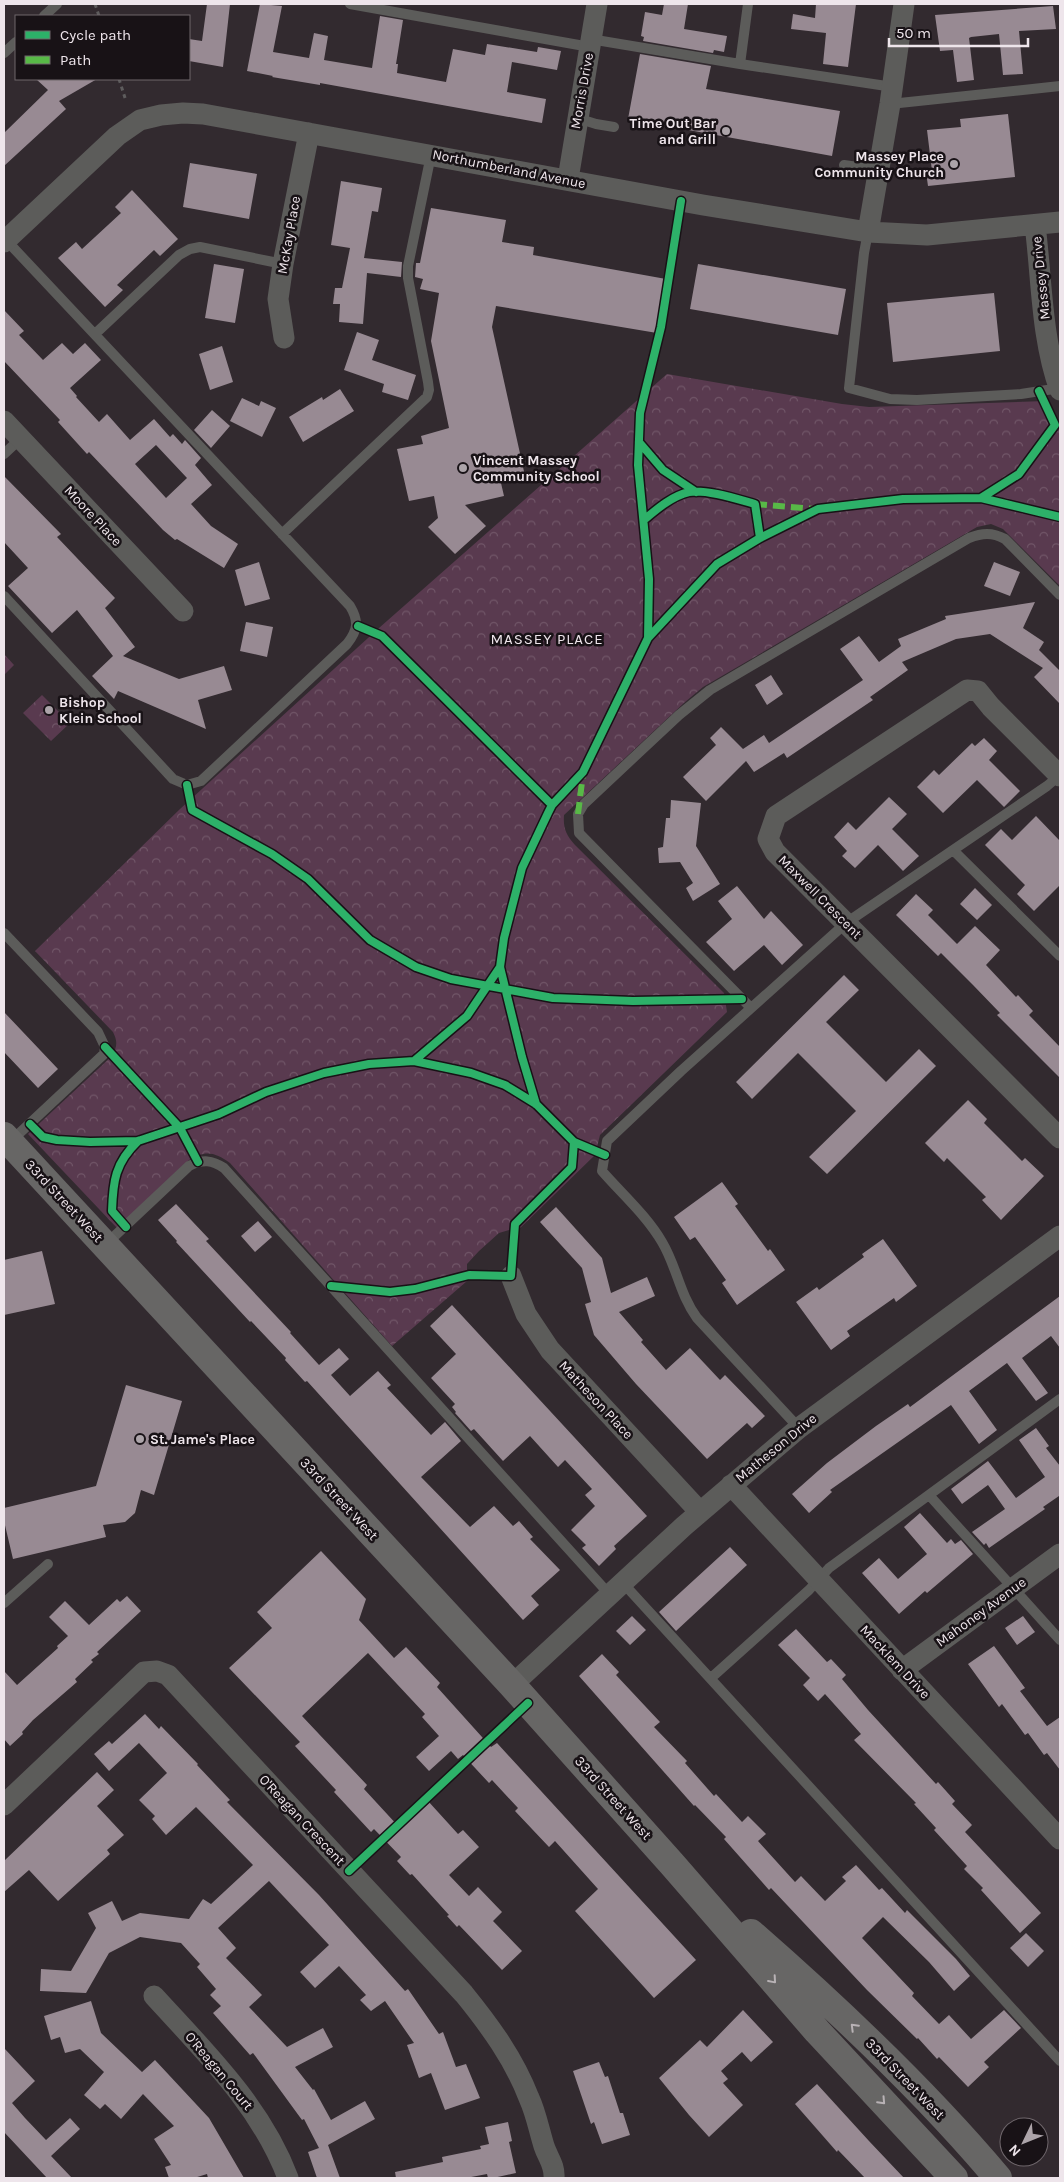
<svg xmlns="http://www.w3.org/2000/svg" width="1064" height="2182" font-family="Karla,sans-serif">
<defs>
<pattern id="forest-crowns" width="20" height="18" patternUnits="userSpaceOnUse" patternTransform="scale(1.25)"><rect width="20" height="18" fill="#593a4f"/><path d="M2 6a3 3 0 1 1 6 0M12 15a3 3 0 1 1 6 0" fill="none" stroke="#715668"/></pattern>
</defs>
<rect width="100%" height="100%" fill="#322a2f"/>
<path fill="url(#forest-crowns)" d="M667,374l175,30 27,3 177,-6 14,22v163l-57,-57 -12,-5 -14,3 -274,160 -18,15 -121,113c-1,13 2,20 11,30l149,148 3,19 -127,123 -5,20 -78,76 -8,-1 -10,3 -20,18 -12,13v17l-75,65 -162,-183c-15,-11 -25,-13 -41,-3l-72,68 -89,-94 84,-78c5,-9 6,-14 1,-24l-78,-81 145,-142 199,-181z
M4,654l10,11 -10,10z
M42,695l28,28 -19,18 -28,-28z"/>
<path fill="#988a93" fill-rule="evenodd" d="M207,4h23l-7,63 -34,-6v-22l13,2z
M260,4l22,2 -9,46 36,6 5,-25 14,3 -4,24 48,8 8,-52 23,4 -7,44h2l-1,9 49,9 7,-33 32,6 2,-11 50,8 1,-5 23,4 -4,19 -45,-8 -5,30 39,7 -4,24 -222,-40v2l-48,-8 1,-1 -26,-5z
M664,4h24l-4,25 43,7 -3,16 -10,-2 -1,3 -70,-12 1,-4 -3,-1 4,-24 17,3z
M816,4h40l-8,63 -25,-3 3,-31 -35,-4 2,-15 22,4z
M1053,6l3,23 -37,2 4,43 -20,1 -4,-41 -28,3 -2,1 5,42 -17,2 -4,-32 -13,1 -5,-36z
M640,54l71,12 -5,23 134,22 -8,45 -204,-37z
M36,79h61l-38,22 7,8 -62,57v-33l44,-43z
M1008,114l7,63 -87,9 -2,-14 6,-1 -5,-41 34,-3 -1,-8z
M190,163l67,11 -8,45 -66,-12z
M341,181l41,7 -4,24 -6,-1 -8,47 38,4 -1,15 -34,-4 -4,51 -24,-2 1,-18h-7l2,-16h7l8,-40 -19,-3z
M132,190l46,49 -18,17 -6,-6 -37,35 6,5 -18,17 -47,-49 18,-16 6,7 39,-36 -6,-6z
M431,208l75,12 -4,22 32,5 -1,8 133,24 -9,54 -161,-27 -4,21 33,149 -24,7 3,13 -39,9 21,21 -31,28 -27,-27 10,-9 -4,-22 -25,5 -12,-52 26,-5 -2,-8 28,-8 -18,-87 8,-48 -19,-4 3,-10 -8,-2 1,-14h4z
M214,264l30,5 -9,54 -30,-5z
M698,264l148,25 -8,46 -148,-26z
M994,293l6,58 -107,11 -6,-59z
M4,310l20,21 -5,4 24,25 19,-17 11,11 12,-11 16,17 -31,28 7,8 -1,1 23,25 8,-8 23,26 24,-21 16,18 3,-3 9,10 3,-4 16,18 -6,7 17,20 -21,19 20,22 27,18 -14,24 -47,-29 -2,1 -12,-10 -74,-78 -2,2 -29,-32 2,-2 -56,-59zM156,445l31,33 -21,20 -31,-34z
M357,332l22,8 -7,20 44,15 -8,25 -26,-8 2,-8 -40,-14z
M222,346l11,36 -23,8 -11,-36z
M340,389l14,22 -51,31 -14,-25 33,-20 1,3z
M242,398l17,8 2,-5 15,7 -14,29 -32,-16z
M212,410l18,16 -19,22 -17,-18z
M4,476l57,58 -4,3 58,61 -10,10 30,39 -12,9 56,23 45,-13 8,24 -34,10 8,29 -88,-38 -4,8 -22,-23 21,-20 -36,-46 -25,23 -44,-47 20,-18 -24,-26z
M259,562l11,37 -25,7 -10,-36z
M994,562l26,10 -10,24 -26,-10z
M1035,602l-12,26 21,14 -5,8 21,21v33l-26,-27 9,-9 -53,-34 -34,5 -54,23 6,8 -38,27 3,3 -86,58 -3,-5 -30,19 -8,-11 -40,40 -23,-24 33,-32 -6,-7 11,-11 22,22 21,-14 5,8 94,-63 -23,-31 19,-13 20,26 22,-16 -3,-7 48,-20 -1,-3z
M246,622l27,5 -6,30 -27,-6z
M771,675l12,19 -16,11 -12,-20z
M984,738l13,13 -8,9 31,31 -16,16 -27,-27 -34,33 -26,-26 17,-17 5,5 33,-32 3,3z
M889,797l18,17 -15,15 27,27 -16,15 -25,-26 -23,23 -13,-12 5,-5 -13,-14 14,-15 8,8z
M671,800l30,3 -5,43 24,38 -27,17 -7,-13 7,-5 -13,-21 -21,1 -1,-15 5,-1 3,-29h4z
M1036,816l24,25v44l-26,26 -17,-17 8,-9 -40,-40 16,-16 11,11z
M737,886l27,33 7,-8 32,34 -21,20 -18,-20 -30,26 -28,-29 26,-23 -14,-18z
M975,888l17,17 -15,15 -17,-16z
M916,894l17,16 -5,5 29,29 18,-18 25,24 -14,15 30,32 2,-2 15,16 -4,4 31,32v31l-63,-63 3,-2 -27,-28 -32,-32 -3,3 -42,-41z
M844,975l15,15 -33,32 60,60 33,-33 17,17 -109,108 -18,-17 47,-46 -58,-58 -46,46 -16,-17z
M4,1012l54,57 -20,19 -34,-36z
M968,1100l19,19 -3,4 38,38 3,-3 19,18 -43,44 -19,-20 4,-3 -39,-39 -3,4 -19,-19z
M722,1182l16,22 -3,2 33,45 2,-2 15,21 -48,35 -15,-22 4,-3 -31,-43 -5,3 -16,-23z
M176,1204l33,35 -3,2 85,91 -1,1 29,32 20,-17 10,11 -18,16 19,21 28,-25 13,14 -4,3 44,47 14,-13 16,19 -40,36 49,50 24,-21 19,20 6,-5 14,16 -3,2 30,31 -29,26 8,9 -16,15 -216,-239 -2,1 -20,-22 1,-2 -35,-37 -1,1 -74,-80 1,-1 -19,-21z
M556,1207l46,51 9,35 36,-16 8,19 -36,16 24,28 -2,2 25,28 24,-22 30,32 5,-5 40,41 -13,12 -5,-5 -40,36 -71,-75 -42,-49 -9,-31 6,-2 -9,-34 -42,-46z
M258,1221l14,16 -17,15 -14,-16z
M883,1239l34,47 -21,16 -2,-4 -47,33 3,5 -19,14 -35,-48 21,-15 2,3 45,-33 -2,-3z
M42,1251l13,53 -51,11v-55z
M1060,1296v52l-9,-12 -29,22 26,35 -12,8 -29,-38 -38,28 28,39 -18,14 -28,-39 -121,85 2,2 -23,21 -17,-19 35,-31 49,-37 32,-22 2,3z
M452,1305l195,211 -33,30 2,3 -17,17 -17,-18 4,-3 -15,-15 24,-24 -10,-11 7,-6 -27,-29 -7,7 -28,-31 -27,25 -29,-32 -3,2 -16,-18 1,-1 -4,-5 3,-3 -24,-26 25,-24 -26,-28z
M126,1385l56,16 -28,94 -13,-5 -6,23 -10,9 -22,3 3,12 -93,22 -9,-38v-13l92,-22z
M1036,1428l13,18 -3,2 14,18v31l-1,-1 -16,11 2,2 -56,39 -3,-5 -2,2 -12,-13 33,-23 -17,-24 -26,19 -11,-15 37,-28 28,37 29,-21 -26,-37z
M920,1513l27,30 4,-4 4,5 6,-4 12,14 -46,39 -2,-2 -26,23 -37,-41 17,-15 19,21 29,-25 -23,-27z
M730,1547l17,18 -71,66 -17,-19z
M321,1551l45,48 -7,21 35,38 12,-11 34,36 -3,4 54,60 6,-4 199,217 -42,38 -79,-87 23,-22 -43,-48 -6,6 -34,-36 3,-3 -26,-28 -3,3 -26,-28 -5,4 -7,-8 -22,20 -13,-14 23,-21 -17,-19 3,-3 -57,-61 -66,63 65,69 -3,4 35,38 29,-26 30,33 5,-4 16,17 -30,28 20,21 9,-9 24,25 -9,9 29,30 -20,19 -43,-45 -2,2 -10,-11 2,-1 -37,-41 -2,1 -13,-14 4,-4 -27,-28 -3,3 -37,-40 2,-2 -41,-44 5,-4 -71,-74 43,-40 -15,-16z
M127,1596l14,15 -44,41 2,2 -8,6 2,2 -18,17 2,3 -44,38 -11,12 1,2 -13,12 -6,-7v-68l13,14 41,-37 -1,-2 11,-10 -19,-19 16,-16 24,24 28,-26 3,3z
M632,1616l14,14 -16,15 -14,-14z
M1023,1616l12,16 -18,13 -12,-17z
M796,1629l31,33 4,-3 15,16 -4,4 26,31 68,74 2,-2 17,19 -3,3 20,21 -7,7 76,81 -21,20 -39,-43 2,-2 -19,-19 3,-3 -33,-36 2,-2 -22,-24 2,-1 -62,-63 7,-6 -36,-40 -7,7 -15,-16 7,-7 -32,-33z
M994,1646l31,42 -5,3 27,35 13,-9v53l-13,-17 -3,2 -16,-22 -3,2 -23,-31 -3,3 -31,-43z
M602,1654l17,18 -3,3 44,47 -6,5 33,34 -2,2 29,33 2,-2 26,28 6,-6 18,18 -8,7 37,41 6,-6 24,25 21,-20 -4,-4 14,-12 23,25 3,-2 23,25 2,-3 49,49 14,17 -16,15 -25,-29 -46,-45 -21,21 52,55 -2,3 27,28 10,-9 22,24 33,-29 17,18 -37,34 5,5 -21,20 -29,-30 -2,2 -19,-21 -1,1 -50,-49 -96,-102 -2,2 -45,-51 2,-2 -31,-32 -1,1 -115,-130z
M145,1714l14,15 2,-3 37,38 -1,1 33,35 -3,2 92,93 86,96 3,-2 31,45 4,-2 13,35 10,-3 14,34 -35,12 -14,-37 -12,5 -12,-33 7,-2 -29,-42 -14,10 -11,-11 6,-5 -27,-29 -24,22 -15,-16 29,-27 -60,-64 -51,47 18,20 -10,10 36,37 -13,12 38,40 36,-19 10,19 -38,20 18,23 1,-1 17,31 34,-19 10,18 -47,26 12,33h-23l-9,-26 11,-4 -15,-29 -2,1 -49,-67 -3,2 -37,-42 8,-7 -11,-11 6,-6 -19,-22 3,-3 -19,-21 -41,-6 -31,16 -23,40 -46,-2 1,-22 30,2 25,-43 -8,-15 24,-12 10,20 18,-8 49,6 14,-20 8,5 42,-39 -57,-58 -30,28 -14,-16 3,-3 -16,-16 28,-27 -28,-30 -30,28 -15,-17 15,-13 3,3z
M97,1772l17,18 -17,16 27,29 -17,15 3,4 -52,47 -29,-31 -25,22v-31z
M1026,1933l18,18 -16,16 -18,-19z
M91,2001l10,32 41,39 13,-12 54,58 35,60h-36l-1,-4 -13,4h-25l-4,-11 6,-2 -17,-26 20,-13 -31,-32 -22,25 -16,-15 -5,5 -16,-14 20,-23 -24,-23 -15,4 -5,-16 -9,3 -7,-24z
M743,2010l30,32 -22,20 -9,-10 -21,19 7,8 -5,4 20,22 -34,32 -20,-22 -30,-37 41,-38 7,7z
M4,2048l31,33 -23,22 13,15 21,22 24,-22 10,11 -29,27 21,22h-25l-43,-46z
M599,2062l6,15 3,-1 12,37h3l7,22 -28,9 -8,-22 -3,2 -18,-53z
M817,2084l52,57 35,37h-39l-27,-28 -1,2 -42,-48z
M508,2122l4,19 -3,1 7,31 -23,5h-5l-1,-4 -21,4h-70l-1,-6 48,-10 -1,-5 39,-8 -1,-3 9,-2 -4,-17z"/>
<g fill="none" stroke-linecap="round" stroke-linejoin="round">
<path stroke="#5e5c5d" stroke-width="3" stroke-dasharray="4 4" stroke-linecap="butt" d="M95,4l4,12
M119,79l7,22"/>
<path stroke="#5c5c5a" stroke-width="10" d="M350,4l240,43
M748,4l-8,60 153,23
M44,16l13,-12
M590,39l150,25
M4,53l12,-11
M890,104l170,-18
M577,118l19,6 18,3
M844,165l34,5
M868,232l-4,21 -15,135 41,11 27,1 104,-6 39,-6
M95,334l84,-79 11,-6 10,-2 83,17
M4,454l16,-15
M282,534l145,-137 2,-7 -1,-8 -20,-104v-12l23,-111
M4,596l169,183 14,6 14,-4 146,-137c11,-14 12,-23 3,-38l-344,-366
M954,851l106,105
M4,933l94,99 7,15 -1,7 -94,88
M751,1008l-172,-175 -1,-19 6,-10 95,-89 31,-25 259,-152c13,-5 23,-6 36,1l55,56
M105,1245l84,-79c14,-7 23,-6 35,2l386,427
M799,1428l-102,-110c-18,-25 -20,-51 -35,-76 -15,-26 -40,-48 -60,-71l5,-30 74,-70 165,-148 201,-137 13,-11
M929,1495l131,145
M623,1583l437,478
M4,1603l44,-39
M711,1678l98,-88 20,-22 231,-169"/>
<path stroke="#5c5c5a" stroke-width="21" d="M568,179l29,-175
M1035,225c7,54 6,113 25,165
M868,232l22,-128 14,-100
M4,242l113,-106 23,-16 21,-5 22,-2 20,1 500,91 165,27 59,3 133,-13
M284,338l-6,-39 5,-35 26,-131
M4,421l179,190
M1060,776l-69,-69 -13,-16 -11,-1 -191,126 -8,23 7,13 285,286
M511,1276l15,38 24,36 150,162
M731,1485l329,354
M902,1670l158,-116
M512,1685l172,-159 115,-98 261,-192
M4,1805l140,-133 13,-1 11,4 296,319c26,32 50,65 65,104 7,15 10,32 15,48 4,12 11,19 10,32
M154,1996c51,56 107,110 134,182"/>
<path stroke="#676665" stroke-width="28" d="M4,1136l508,549 160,179 145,167 137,147
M751,1933c87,76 173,157 247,245"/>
<path stroke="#58b947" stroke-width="6" stroke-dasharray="12 6" stroke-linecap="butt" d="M755,504l59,5
M578,814l5,-40"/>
<g stroke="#181216" stroke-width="11">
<path id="cycleway" d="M639,442l24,28 33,22
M981,498l79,19
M645,519c12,-10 27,-23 44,-27 17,-3 48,7 66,12l5,34
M358,626l24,10 170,169
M648,638l1,-59 -11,-114 2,-52 21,-86 20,-126
M187,785l5,25 80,44 36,25 62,61 46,27 35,12 102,19 80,3 109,-2
M105,1047l75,81 18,34
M414,1061l53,-45 33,-49
M536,1104l-14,-47 -22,-90 4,-29 18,-70 26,-55 4,-8 31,-33 65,-134 69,-74 43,-26 58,-29 85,-10 78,-1 38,-24 36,-49 -16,-34
M30,1124l13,13 14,3 33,2 48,-1 81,-27 47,-22 58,-19 45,-9 45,-3 57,12 34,12 31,19 38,38 31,13
M126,1227l-14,-16c1,-30 3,-48 26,-70
M331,1286l59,6 25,-3 54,-14 42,1 4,-52 57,-57 2,-25
M349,1871l179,-168"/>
</g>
<use href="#cycleway" stroke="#2db169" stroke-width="8"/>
</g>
<defs><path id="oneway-chevron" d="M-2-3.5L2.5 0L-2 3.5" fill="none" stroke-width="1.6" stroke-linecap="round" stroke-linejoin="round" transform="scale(1.25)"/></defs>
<g stroke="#b8b2b5">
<use href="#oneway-chevron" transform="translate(773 1980) rotate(49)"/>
<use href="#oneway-chevron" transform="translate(854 2027) rotate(-135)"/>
<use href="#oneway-chevron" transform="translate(882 2101) rotate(47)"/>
</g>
<g fill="#aca4a9" stroke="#181216" stroke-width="2">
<circle cx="726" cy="131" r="5"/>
<circle cx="954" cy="164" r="5"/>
<circle cx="463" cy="468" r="5"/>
<circle cx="49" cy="710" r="5"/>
<circle cx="140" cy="1439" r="5"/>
</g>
<g text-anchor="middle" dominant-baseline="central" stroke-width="5" stroke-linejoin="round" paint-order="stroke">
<g font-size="14" fill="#eee5eb" stroke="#181216">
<text transform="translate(582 91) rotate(-80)">Morris Drive</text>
<text transform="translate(509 169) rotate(11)">Northumberland Avenue</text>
<text transform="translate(289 235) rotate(-80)">McKay Place</text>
<text transform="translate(1041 278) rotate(-96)">Massey Drive</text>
<text transform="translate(93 516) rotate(47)">Moore Place</text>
<text transform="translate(820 897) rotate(45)">Maxwell Crescent</text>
<text transform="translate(64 1201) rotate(47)">33rd Street West</text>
<text transform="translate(596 1400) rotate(47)">Matheson Place</text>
<text transform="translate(776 1448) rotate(-39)">Matheson Drive</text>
<text transform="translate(339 1499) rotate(47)">33rd Street West</text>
<text transform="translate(981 1612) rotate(-36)">Mahoney Avenue</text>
<text transform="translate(895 1662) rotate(47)">Macklem Drive</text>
<text transform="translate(613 1798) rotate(48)">33rd Street West</text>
<text transform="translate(302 1820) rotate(47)">O'Reagan Crescent</text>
<text transform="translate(219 2071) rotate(50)">O'Reagan Court</text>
<text transform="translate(905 2079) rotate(46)">33rd Street West</text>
</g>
<g font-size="14" font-weight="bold" fill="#eee5eb" stroke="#181216" text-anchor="start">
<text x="716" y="123" text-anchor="end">Time Out Bar<tspan x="716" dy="16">and Grill</tspan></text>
<text x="944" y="156" text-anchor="end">Massey Place<tspan x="944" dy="16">Community Church</tspan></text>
<text x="473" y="460">Vincent Massey<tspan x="473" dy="16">Community School</tspan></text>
<text x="59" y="702">Bishop<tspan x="59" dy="16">Klein School</tspan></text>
<text x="150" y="1439">St. Jame's Place</text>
</g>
<g font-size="15" letter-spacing="1" fill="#eee5eb" stroke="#181216">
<text x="547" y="639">MASSEY PLACE</text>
</g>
</g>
<rect width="1064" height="2182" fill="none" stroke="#eee5eb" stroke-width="10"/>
<rect x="15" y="15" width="175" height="65" fill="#181216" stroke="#6e666b"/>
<rect x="25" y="31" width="25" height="8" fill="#2db169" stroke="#6e666b"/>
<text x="60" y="40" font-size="15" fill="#eee5eb">Cycle path</text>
<rect x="25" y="56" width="25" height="8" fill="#58b947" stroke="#6e666b"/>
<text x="60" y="65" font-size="15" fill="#eee5eb">Path</text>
<g transform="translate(1024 2142) rotate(227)"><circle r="24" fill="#181216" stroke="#6e666b"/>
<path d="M0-4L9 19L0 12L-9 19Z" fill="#aca4a9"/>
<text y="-8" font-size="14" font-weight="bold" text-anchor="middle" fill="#eee5eb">N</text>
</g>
<path d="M889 38v8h139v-8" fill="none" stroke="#eee5eb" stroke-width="2.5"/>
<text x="896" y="38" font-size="15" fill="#eee5eb" stroke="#181216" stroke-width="4" paint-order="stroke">50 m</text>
</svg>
